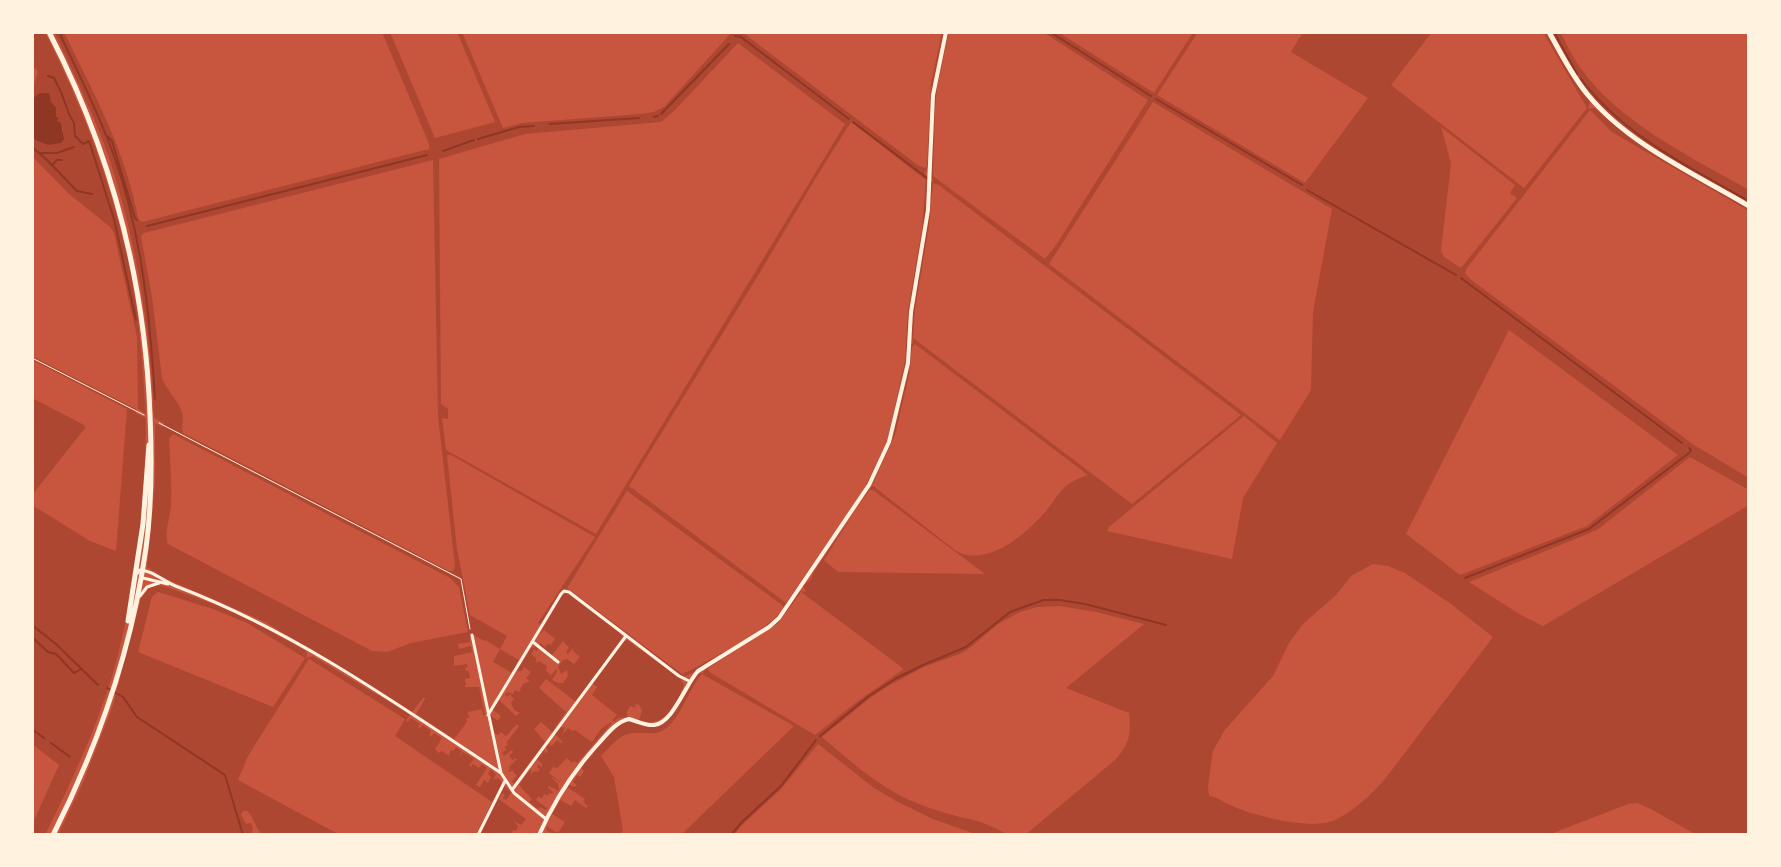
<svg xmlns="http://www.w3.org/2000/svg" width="1781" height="867" font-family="Commissioner,sans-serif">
<rect width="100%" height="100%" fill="#c8553d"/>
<path fill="#ae4732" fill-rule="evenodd" d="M32,32h13c42,84 75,172 90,266 6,38 8,77 11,116l-8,-5 -1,-72 -23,-104 -4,-6 -42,-34 -36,-37v-22l3,6 13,5 15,-9v-8l-6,-7 2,-2 -3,-2v-10l-5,-5 -2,-6 -17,3v-8l6,-20 -6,-5z
M54,32h10c29,60 63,121 74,187l4,3 287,-73v-5l-47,-112h8l45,106 60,-16 -38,-90h5l41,96 19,-5 119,-9 13,-2 11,-6 67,-74h10l177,134 6,2 2,-2 4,-82 11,-52h3l-12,50 -5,84 -3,7 3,7 -2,39 -16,91 -5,62 -13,57 -20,49 -42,65 -54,77 -81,52 -10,4 -6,-1 -111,-84 -7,1 -22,36 1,-4 -2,-1 57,-86 -144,-82h-4l10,94 13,66 37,21 -7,13 19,11 -7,13 -19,-11 7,-13 -15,-9 -1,1 -10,-6h-4v7l-12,2 1,5 12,-3 1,6 -18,4v10l13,-2 1,3 -3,1 1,3h3l1,7 -5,1 1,6 -2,2h15l6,28h-2l-1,-6 -14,3 1,6h-3l1,4 -13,17 -38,-25 9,-15 -1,-2 -12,15 -147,-90 -103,-45 -15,-10 8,-84v-60l9,4v-4l-10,-5c-4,-92 -18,-182 -48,-269 -15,-40 -33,-78 -52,-117zM738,43l107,81 -249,410 -150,-84 -4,-32 6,1v-10l-7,-5 -2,-245 86,-25 136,-12 13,-11zM851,122l75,58 -4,48 -14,83 -3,50 -18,81 -24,49 -77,112 -157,-117 130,-212 61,-103zM433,160l5,256 17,150 -2,5h-4l-266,-138c-2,-7 1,-13 -1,-20 -3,-12 -15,-22 -20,-35l-10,-81 -11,-61 3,-3zM173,434l277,144 9,9 9,45 -57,11 -24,9 -15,-1 -204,-107c-4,-11 2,-26 3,-38 1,-22 -1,-45 -2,-67zM627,491l155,114 2,3c-19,25 -65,46 -93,62l-9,4 -115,-86z
M947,32h2l-12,55 -2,21 -2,68 112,83 11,-14 92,-145 -105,-68h15l96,61 38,-59 2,-2h4l-41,63 148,88 63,-85 -77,-46 12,-20h129l-41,53 133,103 63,-80 -44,-76h3l22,39 22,31 -2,7 7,-1c46,41 101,69 154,101v2l-122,-70 -15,-9 -22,-22 -123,158 -2,5 5,6 224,166 55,33v12l-59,-33 -93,73 -128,52 52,33 22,11 206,-121v330h-52l-48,-27 -12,-5 -9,1 -80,31h-523l90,-75c15,-17 16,-25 14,-47l-63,-25 78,-64 -48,-12 -36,-6 -23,1 -17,5 -22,12 -27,23 -9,6 -38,14 -36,19 -18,12 -48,39c28,24 58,51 92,65 20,8 40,14 60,18 12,3 24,10 35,15h-31l-45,-16 -37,-18 -22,-13 -56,-44 -37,45 -40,37 -7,9h-53l113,-109 -92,-52c-14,15 -22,48 -40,57 -6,3 -12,2 -19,2 -22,-2 -28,9 -42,23l13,21 9,54 -5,4h-62l-9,-4 -1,-5 12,7 7,-11 -13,-8 8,-14 11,6 4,-6 11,8 2,-2 -5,-4 2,-3 -18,-12 1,-2 7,2 2,-2 -4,-3 4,-7 3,2 4,-6 -4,-4 13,-12 1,-4 25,-26 8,-4c8,2 17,6 25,6 18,-1 36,-38 45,-53l6,-1 5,-7 73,-48 19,-27 6,1 -3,-6 8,-7 2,-6 59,-87 8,-18 13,-32 15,-63 3,-28 2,-3c-7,-26 10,-85 14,-115 2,-15 3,-30 4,-45l2,-1 -2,-6 3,-74zM1153,102l179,107 -19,103 -2,78 -31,50 -231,-176zM1441,127l74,58 -5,8 7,5 -56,70 -17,-11 -3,-6 10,-88zM933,183l7,3 301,229 -109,89 -219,-166 2,-29 14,-83zM1509,330l169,125 -91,71 -127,49 -54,-41zM915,344l173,131c-8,3 -16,6 -22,11 -8,7 -13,17 -20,25 -20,23 -58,57 -90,40l-84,-66 23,-50 14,-60 3,-28zM1244,416l33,27 -34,55 -11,61 -125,-28 2,-4zM869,489l5,2 111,83 -147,-2 -14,-12zM1373,564l15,2 17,7 46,31 42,33 -108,142c-13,15 -30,31 -48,40 -24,13 -81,-3 -105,-13 -8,-3 -14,-9 -23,-10l-1,-10 5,-35 11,-20 49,-55 16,-33 14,-19 33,-29 15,-19zM801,592l103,77 -46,32 -43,34 -104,-62 -4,-4 71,-46z
M1551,32h9c7,13 13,26 22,38 37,52 112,89 167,120v13c-49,-29 -117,-61 -154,-104 -18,-20 -30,-43 -44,-67z
M32,356l104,53v4l10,5c-1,83 -9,168 -31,248 -16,57 -43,115 -70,169h-13v-10l27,-60 -27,-21v-239l58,36 26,10 11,-142 -95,-49z
M32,398l52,27 1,3 -53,67z
M157,585l10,2 71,26 68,38 1,3 -1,4 7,-2 88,53 9,6 -4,5 2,2 3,-4 9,6 -2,4 1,1 4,-4 8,6 -2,4 2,2 3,-4 8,5 -7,11 3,4 4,-2 7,5 2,-6 2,1 3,-4 6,4 -4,7 5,-6 11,7 -5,6 2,2 2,-3 6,4 3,-4 5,4 -11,17 4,2 4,-7 4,3 3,-6 -3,-3 3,-5 5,6 -3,5 5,-2 13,15 -5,7 -3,-2 2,-3 -3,-2 -3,6 27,20 -5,6 -7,-4 4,6 -2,4 -3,-1 -3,5h-34l16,-33 -97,-66 10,-17 -96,-60 -61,97 -10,24 102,55h-76c-9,-5 -9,-17 -17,-24h-4l-2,4 5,9 5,-1 2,5 -2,7h-193l24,-50 30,-77 29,-110 8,-10zM158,592l55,17 34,14 58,35 -32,49 -135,-55 14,-55z
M567,593l53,40 3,5 -47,64 -30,-23 -7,9 27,24 -14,20 -11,-10 -7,7 11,13 -31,42 -2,-3 5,-5 -5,-6 -3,2 -1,-1 2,-2 -1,-2 8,-8 -2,-1 -4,3 1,-2 -3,-3 4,-4 -1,-2 -8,6 -2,-3 4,-3 -1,-3 3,-2 -1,-3 12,-16 -2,-2 -11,12 -5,-4 -3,3 -4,-2 -4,-18 8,6 3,-5 -8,-6 6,-10 17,16 4,-3 -6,-3 -3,-7 3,-4 -4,-5 -3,3 -2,-3 3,-2 5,2 2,-4 4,2 4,-8 7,-3 -4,-3 5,-6 -7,-5 -2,4h-5l14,-23 5,-1 2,2 -1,2 -3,-2 -3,5 5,4v5l3,-2 8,5 -1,5 5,4 6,-6v3l-5,8 6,3h5l5,-7 -1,-6 -6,4 -3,-7 5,-7 4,-1 7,5 6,-7 -7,-6 1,-4 -6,7 -2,-2 3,-5 -5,-4v-3l-12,15 -13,-10 1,-2 5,4 3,-3 3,1 4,-6 -11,-9 -5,5 24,-41z
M627,640l54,39 3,6c-7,20 -21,45 -45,35l3,-10 -3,-5 -4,-1 1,4 -6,-2 -4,7 2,1 -1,3 -9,1 -4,4 -2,-2 5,-5 -25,-20 5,-8 -5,-4 30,-41z
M611,722l1,1 -35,40 -3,-2 -2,2 -5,-5 -10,10 -4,-1 -4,6 13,10 -12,-7 8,8 1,7 -10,-5 -1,2 5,4 -1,2 -3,-1 -1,3 -4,-2 -2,5 -3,-3 -3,4 11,8 -1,2 -6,-3 -2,2 -9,-7 3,-3 -13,-14 12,-17v6l4,-3 3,1 2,-3 -3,-2 1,-3 3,3 2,-2 -6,-6 7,-9 1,3 3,-1 -2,-5 3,-3 3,2 5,-6 4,3 2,-1 -8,-8 6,-7 4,1 -3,7 6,-7 5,3 2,-1 17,12 9,-13z"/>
<path fill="#8f3625" d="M40,93h9l2,9 5,5v10l3,1 -2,3 4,2 3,16 -3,4 -13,2 -13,-5 -3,-6v-35z"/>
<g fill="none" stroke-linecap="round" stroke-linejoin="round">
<path stroke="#8f3625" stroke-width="2" d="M59,32c19,41 40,81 55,124 28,78 36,161 41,243
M1050,32l101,64
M1554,32l23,42
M735,36l6,1 108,82
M48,76l6,2 7,14 8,22 5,9 1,13 8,8 6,-3 25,78 22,101
M1581,79c42,56 108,88 168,122
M1156,99l146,86
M661,114l68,-70
M654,117l4,-1
M853,122l74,56
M550,124l89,-6
M107,136l5,5 23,77 2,2
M478,139l41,-12 15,-1
M32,147l15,13 30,31 15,3
M443,151l31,-11
M40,153h17l17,-6
M53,164l4,-4h5
M1307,190l149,85
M147,226l280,-71
M1461,278l221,165
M1465,578l124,-49 100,-76 2,-3 -2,-2
M32,625l24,19 42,41
M32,637l16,15 8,2 18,19 7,-4
M107,688l16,9 14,20 88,58 18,60
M32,729l12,9
M820,736l49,-40 26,-17 28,-14 43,-18 44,-35 22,-8 12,-4h16l25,4 81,21
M51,743l19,14
M731,835l11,-13 39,-36 35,-46"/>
<path stroke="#fff3e0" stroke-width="1" d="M32,358l112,57
M159,423l302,156 9,50"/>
<path stroke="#fff3e0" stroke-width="3" d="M138,573l1,-3c14,0 25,12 39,17 116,44 219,117 323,186
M143,578l25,6
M140,596l7,-9 12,-4
M472,635l29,138 13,20 32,26
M533,642l25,20
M488,715l73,-121 3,-3 5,1 110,84 10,5
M512,790l114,-154
M478,835l27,-54"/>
<path stroke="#fff3e0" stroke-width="4" d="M539,835c16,-36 34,-64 60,-92 9,-10 17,-21 30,-24 8,2 17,7 25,6 19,-2 31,-40 44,-54l71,-44 10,-9 90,-133 20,-43 19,-79 3,-51 17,-102 5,-115 13,-63"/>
<path stroke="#fff3e0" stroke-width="5" d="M49,32c62,120 96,248 101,383 2,45 2,89 -4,133 -14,99 -48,198 -93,287
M1549,32c12,21 23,44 39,63 40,49 107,79 161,111
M128,621l15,-97 6,-79"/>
</g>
<rect width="1781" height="867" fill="none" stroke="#fff3e0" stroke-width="68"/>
</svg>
